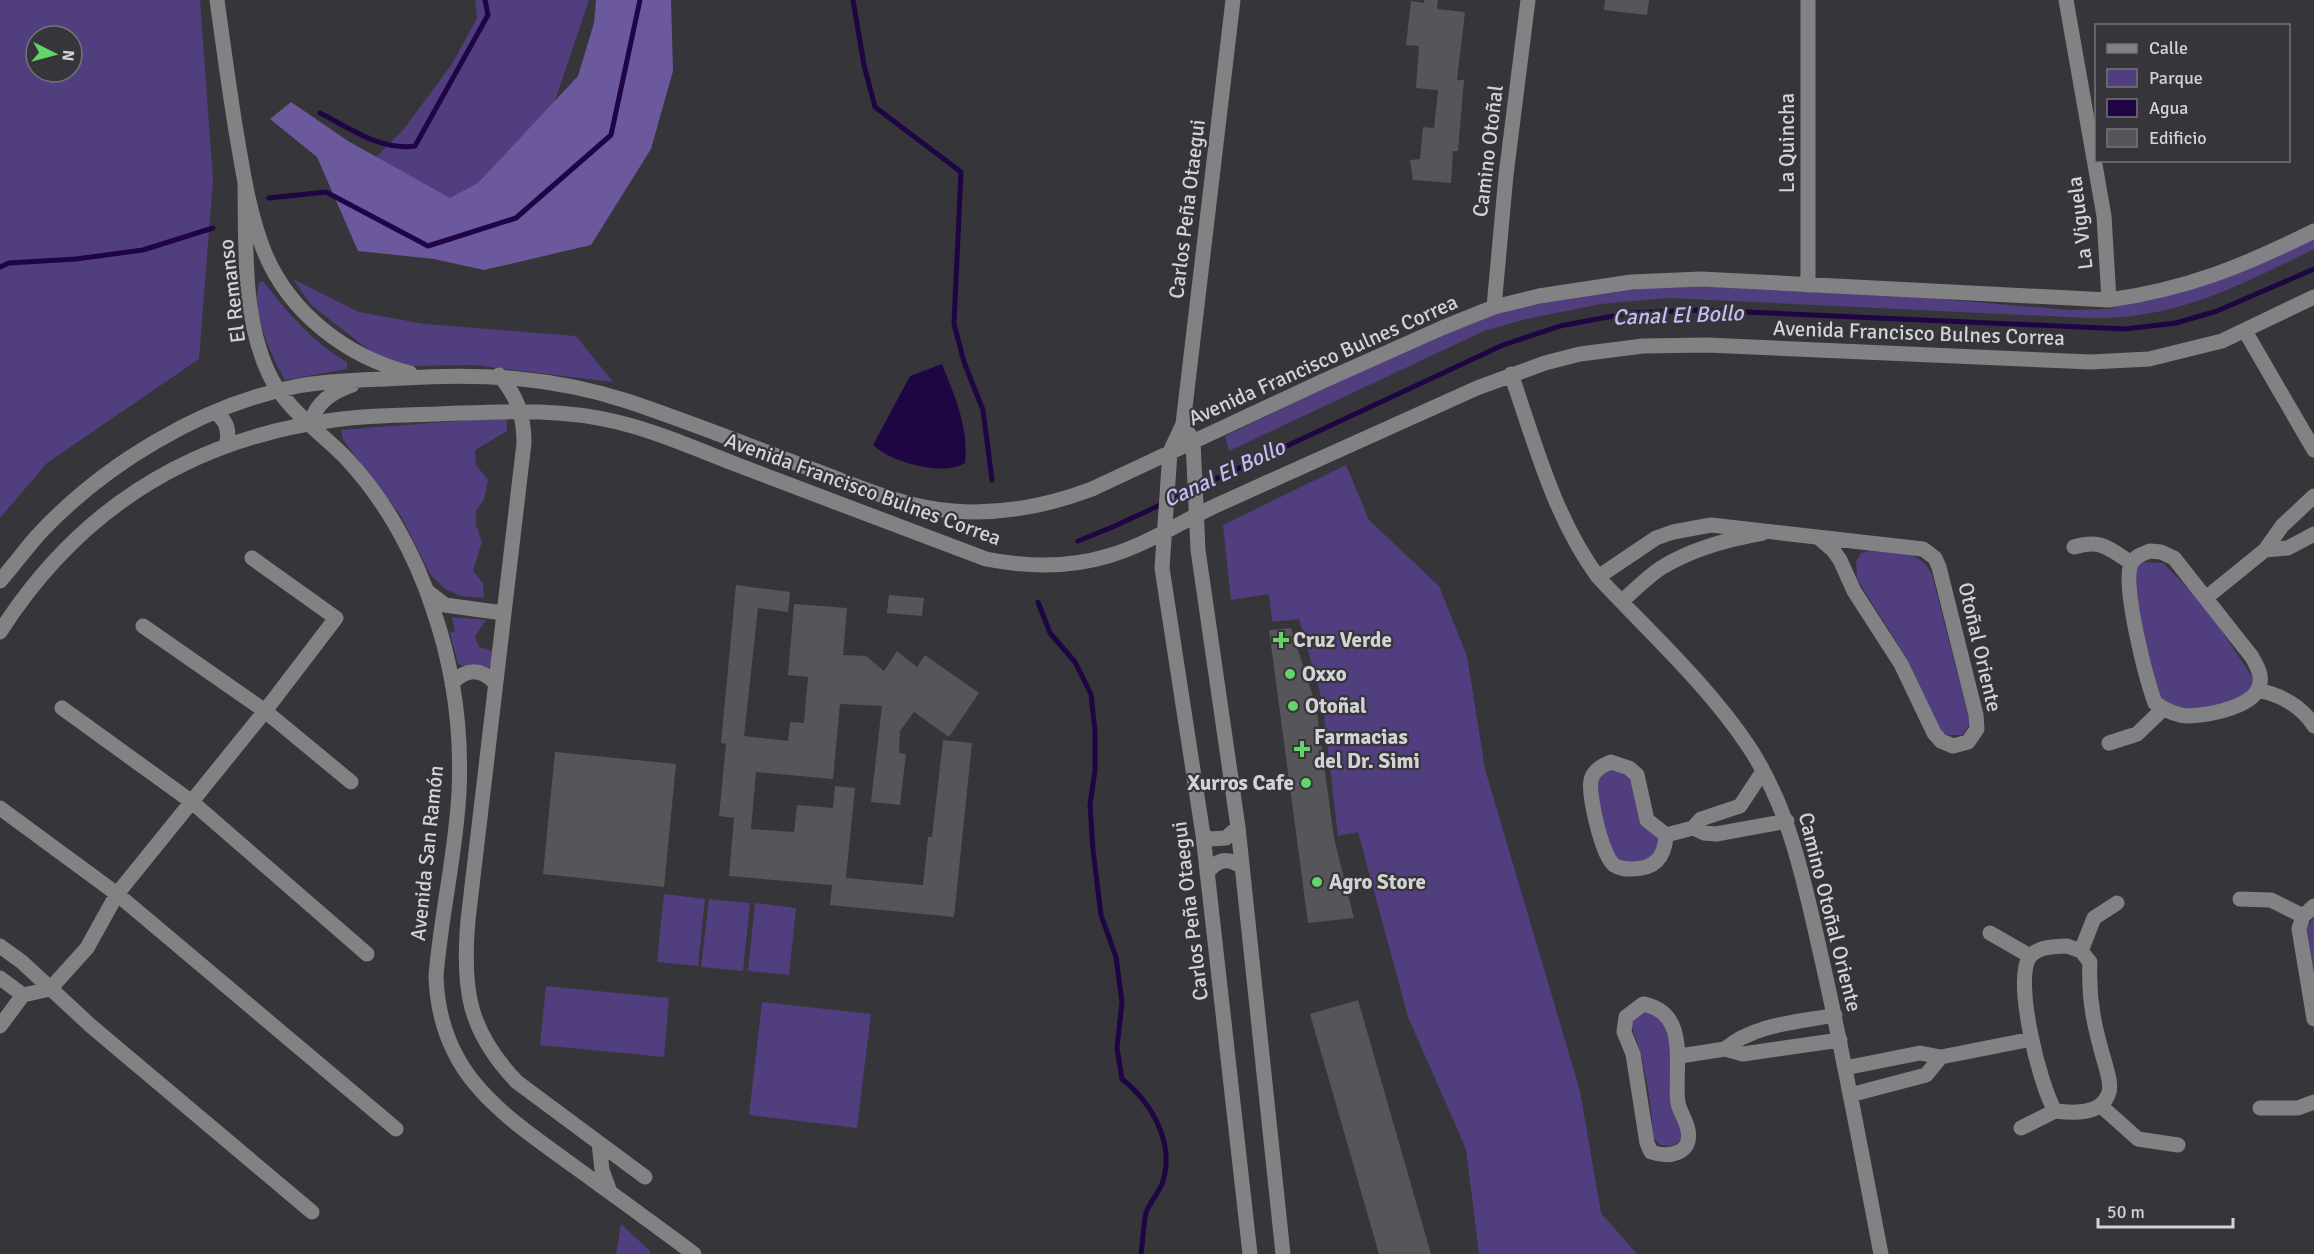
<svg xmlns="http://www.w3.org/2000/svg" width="2314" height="1254" font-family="Signika,sans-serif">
<rect width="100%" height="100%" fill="#363539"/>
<path fill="#513e7f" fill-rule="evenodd" d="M0,0h200l13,180 -14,179 -152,104 -47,55zM36,36h36v36h-36z
M475,0h114l-48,142 -85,71 -98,-38 45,-45 49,-66 25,-46z
M2314,235v14c-76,37 -138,71 -225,69l-421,-20 -67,6 -75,15 -42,12 -255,120 -4,-15 220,-106 58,-22 128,-24 106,-2 333,28 40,-1z
M293,279l66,33 66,12 151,12 37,46 -140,-17 -64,1 -31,-9 -67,-52z
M263,281c25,32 49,61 84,81v7l-62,11c-14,-25 -34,-67 -26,-97z
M507,417v14l-32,19 1,15 12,15 -4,20 -8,11v14l6,17 -9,29 10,12 1,15 -23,-2 -16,-7 -15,-15 -29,-58 -58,-76 -2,-10z
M1346,465l23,55 70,66 28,70 18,113 95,322 21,122 36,41h-158l-13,-105 -58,-132 -50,-185 -20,4 -16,-136 -23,-81 -27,3 -3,-28 -38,6 -8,-75z
M1869,551c25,1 50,-2 63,23l38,149 -7,12h-16l-9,-8 -31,-68 -50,-80 -1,-18 5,-8z
M2139,562l24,1 41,41 51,77 -14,23 -61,9 -23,-14 -24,-122z
M452,617l34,3 -11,16 4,11 13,4 -2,17c-13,-5 -24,0 -32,-4l-8,-31 5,-2z
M1604,768h14l12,10 14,47 16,11 -5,21c-18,7 -27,8 -43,-1l-17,-64v-11z
M664,894l41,5 -7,67 -41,-4z
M709,899l41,4 -7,68 -42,-4z
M755,903l41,5 -7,67 -41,-4z
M2314,916v59l-7,-47z
M546,986l123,12 -5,59 -124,-12z
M762,1002l109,12 -14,114 -108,-13z
M1642,1011l12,1 10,11 9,24 -4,34 5,27 10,25c-5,12 -11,14 -24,12l-8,-9c1,-28 -6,-58 -12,-85 -3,-12 -8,-19 -9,-32z
M621,1224l29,27v3h-34z"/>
<path fill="#6b589d" d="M596,0h75l2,71 -22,78 -60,96 -107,25 -50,-11 -76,-8 -41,-94 -47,-38 21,-17 57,39 102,57 28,-15 100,-107 16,-53z"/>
<path fill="#1f0544" d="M942,364c13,33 27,64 23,99 -21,14 -75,-1 -92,-18l37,-69z"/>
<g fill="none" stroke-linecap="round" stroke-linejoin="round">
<path stroke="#1f0544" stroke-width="5" d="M853,0l11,65 11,42 86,65 -7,152 10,38 19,48 9,70
M320,113c30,15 60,38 95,33l73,-131 -3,-15
M269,198l57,-6 102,54 88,-28 95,-83 29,-135
M0,267l9,-4 67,-4 67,-9 70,-22
M1078,541l37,-15 388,-181 57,-19 69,-13 73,-3 423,19 51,-6 41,-12 97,-42
M1038,602l12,31 25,29 16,32 4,37v39l-5,35 3,45 8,65 15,42 6,45 -5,46 5,31c30,24 54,65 40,105 -4,10 -13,19 -16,29 -3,13 -3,28 -5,41"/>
</g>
<path fill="#565559" d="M1424,0h14l-1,9 28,3 -8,68h7l-6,71h-5l-2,32 -38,-3 -3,-20 10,-1 3,-32 11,1 4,-38 -22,-2 3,-42 -13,-1 5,-44 13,2z
M1605,0h44l-2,15 -43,-5z
M736,585l54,7 -2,20 -30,-4 -14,128 44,5 2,-19 14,1 4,-46 -20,-2 6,-71 53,4 -4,47 23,1 18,15 13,-20 20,16 8,-12 54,38 -30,44 -35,-25 -14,19 -1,22 7,1 -6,51 -29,-3 11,-96 -42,-2 -7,75 -77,-7 -5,57 43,3 3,-27 36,3 2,-22 20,2 -9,90 77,7 5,-48h4l11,-97 29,3 -18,174 -124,-12 2,-20 -103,-9 5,-58 -15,-2 7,-72 -5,-1z
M889,595l35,3 -2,18 -35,-3z
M1291,628l25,78 18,132 20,80 -46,5 -39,-293z
M555,752l121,12 -12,123 -121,-13z
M1358,1000l73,254h-52l-69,-240z"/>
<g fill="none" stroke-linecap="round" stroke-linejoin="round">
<path stroke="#828183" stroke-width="15" d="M217,0c6,44 12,88 19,131 7,41 13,82 28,120 25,62 83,106 146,122
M1233,0l-50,424 -13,28 -8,116 41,267 47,419
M2066,0l38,216 5,84
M245,182c1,62 -3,135 24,192 16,34 50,57 76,83 40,42 70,97 88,152 20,58 29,121 26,183 -3,61 -18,122 -23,184 3,99 66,138 139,191 40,29 79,57 119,87
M1808,285v-285
M1494,307l12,-132 22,-175
M2245,331l69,119
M1511,374c24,69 43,143 87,203 51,55 109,107 151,170 42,64 56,139 73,213 22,97 40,196 59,294
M499,375c18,21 25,40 25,68l-56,477c-6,69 0,111 49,162l128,95
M216,413c11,8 14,19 10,32
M311,424c4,-22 22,-32 41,-39
M1189,434l4,7 5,109 40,277 45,427
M2074,547c27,-8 35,1 57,16
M2265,550l23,-2 26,-14
M2150,551l11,1 13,6 78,99c4,8 10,16 8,26 -3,24 -51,32 -71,33 -12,0 -24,-6 -34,-13 -9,-25 -33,-117 -24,-139 4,-8 11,-10 19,-13z
M1598,577l58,-39 17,-6 38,-7 212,24 12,9 4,9 37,148 1,14 -9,13 -15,4 -12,-5 -7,-8 -33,-69 -47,-73 -14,-31 -7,-10 -14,-12
M0,581c13,-15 25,-31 38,-46 66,-71 164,-130 260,-149 34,-6 71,-6 106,-8 77,-5 149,-1 223,23 66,22 130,48 195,72 43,16 85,35 131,38 48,4 94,-5 139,-22l231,-108 121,-54 50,-20 45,-11 92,-14 70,-3 408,21c78,-11 135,-34 205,-69
M428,592l17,13 58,8
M2207,597l58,-47 17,-24 32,-30
M1622,601c13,-11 25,-24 39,-33 30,-19 68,-29 102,-35
M143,626l122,85 86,71
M0,632c78,-122 190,-193 334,-212 34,-5 69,-5 104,-6 60,-2 120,-7 179,8 46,11 90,32 134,48 78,30 156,59 235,89 40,8 82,9 122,-3 38,-11 71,-33 107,-50 87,-39 175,-79 262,-118l68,-25 35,-9 63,-8 64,-1 384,17 58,-3 73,-18 92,-44
M452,684c13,-16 29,-16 43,-1
M2258,690c22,5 44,16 56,36
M62,708l130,94 175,152
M2109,743l28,-9 26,-25
M1611,762l18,6 8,7 10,45 19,15c-1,22 -11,34 -34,34 -6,0 -12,0 -18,-4 -12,-9 -26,-70 -23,-85 2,-9 12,-15 20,-18z
M0,808l117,86 279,235
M1693,828l11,5 12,1 71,-13
M1203,835l7,4 16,-1 12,-11
M1666,835l27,-7 8,-9 39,-13 23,-35
M1207,873c10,-14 21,-16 35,-6
M2240,899l31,1 32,16
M2314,906l-11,10 -4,13 15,90
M1990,933l40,23
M0,946l22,16 69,64 221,186
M2067,946l14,5 9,11c-2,39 5,68 16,105 2,8 6,20 2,28 -8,20 -35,18 -53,16 -15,-25 -41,-128 -26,-153 8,-12 26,-11 38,-12z
M2081,951l13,-33 23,-15
M0,978l23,17
M1643,1004c49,9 30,67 35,99 2,9 8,17 10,27 5,24 -19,28 -37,22l-4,-9 -14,-89 -9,-22 2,-15z
M0,1026l23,-31 27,-6 37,-41 30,-54 148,-183 71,-93 -84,-60
M1725,1049c29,-25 74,-27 110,-34
M1680,1056l45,-7 18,5 97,-14
M1845,1068l75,-15 21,4 91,-18
M1850,1095l76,-20 15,-18
M2101,1106l37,33 40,6
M2260,1108h38l16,-6
M2021,1128l34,-17
M599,1143l3,27 8,22"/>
</g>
<g fill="#63d469" stroke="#363539" stroke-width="2">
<path d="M1278 631h6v6h6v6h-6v6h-6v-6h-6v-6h6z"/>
<circle cx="1290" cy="674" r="6"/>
<circle cx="1293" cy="706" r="6"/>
<path d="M1299 740h6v6h6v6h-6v6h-6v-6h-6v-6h6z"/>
<circle cx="1306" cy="783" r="6"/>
<circle cx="1317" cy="882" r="6"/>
</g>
<g text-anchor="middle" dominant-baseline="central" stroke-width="4.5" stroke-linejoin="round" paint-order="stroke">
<g font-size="21" fill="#d3d2d5" stroke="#363539">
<text transform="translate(1787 143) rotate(-90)">La Quincha</text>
<text transform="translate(1488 151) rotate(-83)">Camino Otoñal</text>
<text transform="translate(1187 209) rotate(-83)">Carlos Peña Otaegui</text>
<text transform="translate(2080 223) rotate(-97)">La Viguela</text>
<text transform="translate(232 291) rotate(-97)">El Remanso</text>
<text transform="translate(1919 333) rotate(2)">Avenida Francisco Bulnes Correa</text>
<text transform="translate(1323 360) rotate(-24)">Avenida Francisco Bulnes Correa</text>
<text transform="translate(863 489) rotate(20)">Avenida Francisco Bulnes Correa</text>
<text transform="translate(1980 647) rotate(77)">Otoñal Oriente</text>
<text transform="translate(427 853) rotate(-84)">Avenida San Ramón</text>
<text transform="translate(1190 911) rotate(-97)">Carlos Peña Otaegui</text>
<text transform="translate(1830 912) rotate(76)">Camino Otoñal Oriente</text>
</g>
<g font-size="21" font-weight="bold" fill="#d3d2d5" stroke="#363539" text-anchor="start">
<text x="1293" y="640">Cruz Verde</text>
<text x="1302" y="674">Oxxo</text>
<text x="1305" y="706">Otoñal</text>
<text x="1314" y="737">Farmacias<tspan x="1314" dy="24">del Dr. Simi</tspan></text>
<text x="1294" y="783" text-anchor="end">Xurros Cafe</text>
<text x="1329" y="882">Agro Store</text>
</g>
<g font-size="22" font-style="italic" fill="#c7baf5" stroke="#363539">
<text transform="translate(1678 315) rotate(-2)">Canal El Bollo</text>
<text transform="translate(1224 473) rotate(-25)">Canal El Bollo</text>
</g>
</g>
<rect x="2095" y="24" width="195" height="138" fill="#363539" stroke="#757477" stroke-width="1.5"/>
<rect x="2107" y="44" width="30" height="9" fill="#828183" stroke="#757477" stroke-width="1.5"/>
<text x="2149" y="54" font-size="18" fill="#d3d2d5">Calle</text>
<rect x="2107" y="69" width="30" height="18" fill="#513e7f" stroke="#757477" stroke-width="1.5"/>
<text x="2149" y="84" font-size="18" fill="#d3d2d5">Parque</text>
<rect x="2107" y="99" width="30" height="18" fill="#1f0544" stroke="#757477" stroke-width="1.5"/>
<text x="2149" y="114" font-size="18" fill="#d3d2d5">Agua</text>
<rect x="2107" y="129" width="30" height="18" fill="#565559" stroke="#757477" stroke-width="1.5"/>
<text x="2149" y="144" font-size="18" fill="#d3d2d5">Edificio</text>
<g transform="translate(54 54) rotate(96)"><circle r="28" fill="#363539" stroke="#757477" stroke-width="1.5"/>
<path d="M0-4.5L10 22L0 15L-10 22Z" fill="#63d469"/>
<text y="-9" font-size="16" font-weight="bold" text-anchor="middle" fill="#d3d2d5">N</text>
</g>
<path d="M2098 1218v9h135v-9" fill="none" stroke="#d3d2d5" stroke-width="3"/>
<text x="2107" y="1218" font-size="18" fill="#d3d2d5" stroke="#363539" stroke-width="4.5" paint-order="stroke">50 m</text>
</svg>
